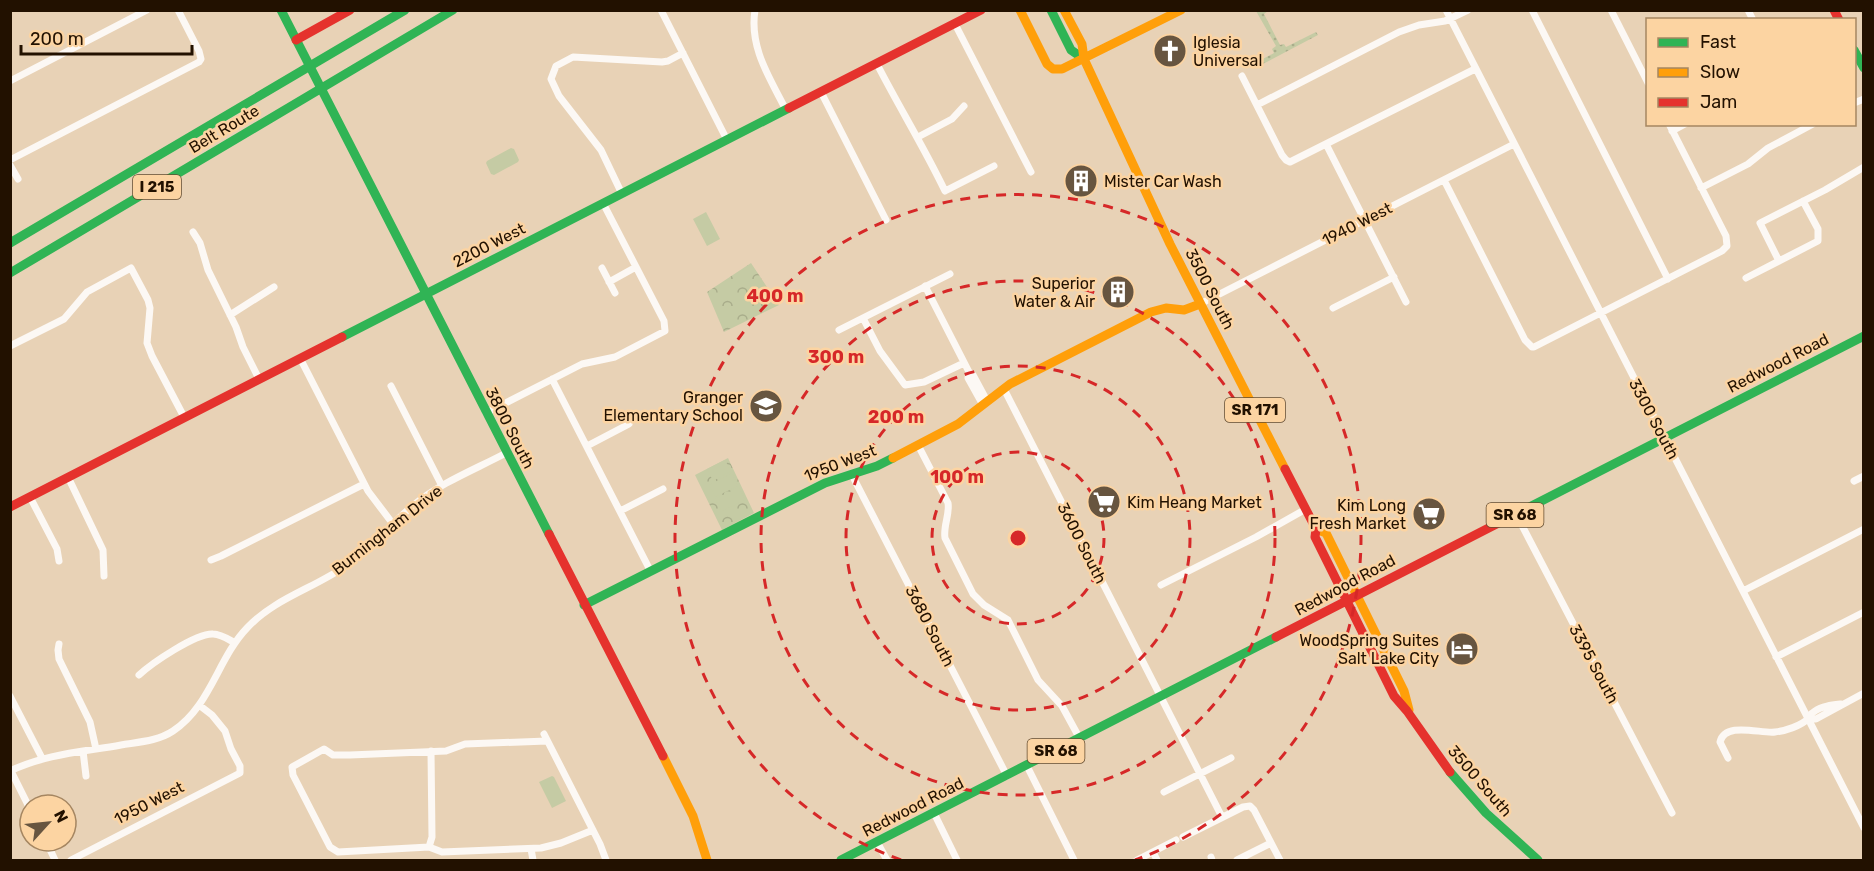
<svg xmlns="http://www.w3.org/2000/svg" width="1874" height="871" font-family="Rubik,sans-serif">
<defs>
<pattern id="grass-dots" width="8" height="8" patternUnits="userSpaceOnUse" patternTransform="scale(1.5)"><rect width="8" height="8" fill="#c5cba4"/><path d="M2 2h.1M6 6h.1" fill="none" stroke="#a9ad8b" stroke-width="1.8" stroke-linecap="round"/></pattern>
<pattern id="park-crowns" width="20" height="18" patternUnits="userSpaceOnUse" patternTransform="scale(1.5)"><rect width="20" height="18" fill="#c5cba4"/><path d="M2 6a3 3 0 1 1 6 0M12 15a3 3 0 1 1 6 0" fill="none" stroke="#a9ad8b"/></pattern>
</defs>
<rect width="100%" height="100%" fill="#e8d2b6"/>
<path fill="url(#grass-dots)" d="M1256,11h12l-4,3 16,31 4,-1 2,3 30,-15 2,3 -55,29 -2,-4 13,-7 -2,-4 4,-3z"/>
<path fill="url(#park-crowns)" d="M751,263l28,42 -55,27 -17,-40z
M728,458l26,55 -32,17 -27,-55z"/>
<path fill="#c5cba4" d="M511,148l3,1 5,11 -1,2 -24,13 -3,-1 -5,-11 1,-2z
M706,212l14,27 -13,7 -14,-27z
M725,460l6,11 -18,10 -6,-12z
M732,473l6,13 -23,11 -6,-12z
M739,487l6,13 -23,11 -7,-12z
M552,776l2,1 12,24 -14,7 -13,-26z"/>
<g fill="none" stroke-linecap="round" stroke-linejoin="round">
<path stroke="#fcf8f4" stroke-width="7" d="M661,10l66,130
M755,10c-6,38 15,68 31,100
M1446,10l418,818
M1532,10l136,269
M1611,10l37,73
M1748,10l5,10
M955,24l76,148
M877,64c22,43 47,83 68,127l49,-25
M1242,76l40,79 4,5 4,2 185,-93
M10,81l137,-71
M821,92l65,128
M1854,103l10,-4
M1257,105l142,-73 20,-7 26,-4 23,-11
M1672,131l13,-7
M918,137l34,-18 12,-13
M1326,144l80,158
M10,160l189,-98 2,-3 -2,-8 -21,-41
M10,165l8,14
M1444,180l81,160 7,7h2l188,-96 5,-5 -1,-10 -57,-112
M1701,188l47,-24 20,-16 45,-24
M622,194l-21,-44 -42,-54 -8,-17 5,-13 17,-9 89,5 6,-1 15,-8
M193,232l7,11 8,27 28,57 7,20 16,32
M1779,261l-19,-38 65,-33 39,-23
M602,268l13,25
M1746,278l72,-37v-12l-15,-28
M609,282l27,-15
M925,286l44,86 4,3 14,26
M1200,304l314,-160
M1333,308l61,-31
M230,315l44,-28
M863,318l17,33 25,34 19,-3 40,-19
M839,330l111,-56
M10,346l54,-27 23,-27 44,-24 17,32 2,8 -3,35 5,13 32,61
M300,358l68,133 25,33
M969,372l-1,6 15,27
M552,379l99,193
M391,386l51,100
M1004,389l218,428
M486,413l96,-49 33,-7 50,-26 -1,-10 -61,-118
M918,445l30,58c2,11 -5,23 -3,35l28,56 11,11 24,15 30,60 24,26 18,33
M587,446l42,-22
M852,475l155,301
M68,477l35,73 1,26
M1854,481l10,-5
M30,497l27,52 2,12
M620,511l43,-22
M1516,514l156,299
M211,560l10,-4 143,-72
M1161,585l95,-48 50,-28
M1743,591l121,-62
M59,644l-1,6 1,9 31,63 6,27
M1776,657l88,-45
M139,675c13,-12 57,-42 74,-41 8,0 15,5 22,9
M10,696l32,62
M1808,719h8l48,-26
M544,734l56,110 6,16
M547,741l-82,3 -19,7 -96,4h-17l-9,-6 -32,18 1,8 37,72 8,5 91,-5 13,5 99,-4 20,-5 32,-13
M83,751l3,25
M1728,758l-8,-16c5,-21 41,-8 55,-10 10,-1 26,-6 34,-14 5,-6 -1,-2 6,-7 7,-5 17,-6 26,-7
M1027,766l47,94
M10,771c36,-17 72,-19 111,-26 18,-3 37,-4 52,-14 37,-24 45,-73 74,-103 28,-30 68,-40 100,-63 25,-17 44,-42 68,-61 27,-22 61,-35 91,-51
M11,771l19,38
M1164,792l67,-34
M934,813l23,47
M1183,837l60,-30 7,-1 4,4 26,50
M46,841l9,19
M877,842l10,18
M429,847l3,-10 -1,-86
M531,849l2,11
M1153,852l4,8
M1211,857l1,3
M71,860l169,-87v-7l-9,-17 -6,-18 -13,-16 -13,-10
M1137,860l39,-20
M1237,860l34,-17"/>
<path stroke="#30b455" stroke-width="9" d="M281,10l268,524
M1051,10l20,40 13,9
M1854,50l10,18
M10,243l395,-233
M10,273l443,-263
M342,337l447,-229
M1516,514l348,-178
M584,605l241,-122 52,-17 16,-8
M1450,772l36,41 52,47
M841,860l435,-223"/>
<path stroke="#ff9f0a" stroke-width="9" d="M1020,10l27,54 6,5h9l119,-59
M1064,10l18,34 2,15 86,185 115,225
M893,458l65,-34 52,-40 141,-72 15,-4 18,2 16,-6
M1316,529l10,4 78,158 5,19
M663,756l30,60 14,44"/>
<path stroke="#e5322d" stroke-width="9" d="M1834,10l5,10
M296,40l54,-30
M789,108l192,-98
M1285,469l31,60 -1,8 79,159 13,15 43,61
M10,507l332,-170
M549,534l114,222
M1276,637l240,-123"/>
</g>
<g fill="none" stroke="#d62828" stroke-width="3" stroke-dasharray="10 8">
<circle cx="1018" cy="538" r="86"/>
<circle cx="1018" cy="538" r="172"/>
<circle cx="1018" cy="538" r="257"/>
<path d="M901 860A343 343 0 1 1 1135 860"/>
</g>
<defs>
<g id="church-disc" transform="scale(1.725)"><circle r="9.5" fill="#675540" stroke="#fcd4a2"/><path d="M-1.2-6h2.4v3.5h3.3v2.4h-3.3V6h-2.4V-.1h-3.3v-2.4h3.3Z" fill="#fff"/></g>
<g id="building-disc" transform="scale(1.725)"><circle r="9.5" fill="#675540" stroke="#fcd4a2"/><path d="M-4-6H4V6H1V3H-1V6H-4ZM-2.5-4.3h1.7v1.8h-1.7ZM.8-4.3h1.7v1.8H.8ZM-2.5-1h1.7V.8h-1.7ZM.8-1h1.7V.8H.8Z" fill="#fff"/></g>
<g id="school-disc" transform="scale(1.725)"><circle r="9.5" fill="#675540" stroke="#fcd4a2"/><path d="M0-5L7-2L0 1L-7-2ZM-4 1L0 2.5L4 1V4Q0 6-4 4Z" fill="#fff"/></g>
<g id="supermarket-disc" transform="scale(1.725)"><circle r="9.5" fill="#675540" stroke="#fcd4a2"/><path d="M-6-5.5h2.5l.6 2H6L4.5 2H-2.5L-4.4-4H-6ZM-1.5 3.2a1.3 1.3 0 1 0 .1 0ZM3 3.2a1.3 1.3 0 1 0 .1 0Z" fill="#fff"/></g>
<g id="hotel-disc" transform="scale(1.725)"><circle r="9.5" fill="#675540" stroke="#fcd4a2"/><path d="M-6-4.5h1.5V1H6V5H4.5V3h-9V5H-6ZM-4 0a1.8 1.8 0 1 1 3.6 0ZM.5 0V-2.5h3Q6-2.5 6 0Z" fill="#fff"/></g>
</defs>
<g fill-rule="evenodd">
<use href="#church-disc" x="1170" y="51"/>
<use href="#building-disc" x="1081" y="181"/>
<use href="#building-disc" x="1118" y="292"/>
<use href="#school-disc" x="766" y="406"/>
<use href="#supermarket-disc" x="1104" y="502"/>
<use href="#supermarket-disc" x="1429" y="514"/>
<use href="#hotel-disc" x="1462" y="649"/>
</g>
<g text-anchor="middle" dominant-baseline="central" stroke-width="5" stroke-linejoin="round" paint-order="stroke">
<g fill="#fcd4a2" stroke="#634c31" stroke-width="1.5">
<rect x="133" y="175" width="48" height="24" rx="4.5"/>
<rect x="1225" y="398" width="60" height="24" rx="4.5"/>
<rect x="1486.5" y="503" width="57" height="24" rx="4.5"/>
<rect x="1027.5" y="739" width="57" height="24" rx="4.5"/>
</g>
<g font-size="15" font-weight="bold" fill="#210">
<text x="157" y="187">I 215</text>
<text x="1255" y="410">SR 171</text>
<text x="1515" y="515">SR 68</text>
<text x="1056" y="751">SR 68</text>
</g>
<g font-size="16" fill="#210" stroke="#fcd4a2" text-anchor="end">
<text x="1193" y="42" text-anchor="start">Iglesia<tspan x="1193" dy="18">Universal</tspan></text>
<text x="1104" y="181" text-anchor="start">Mister Car Wash</text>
<text x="1095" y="283">Superior<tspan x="1095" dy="18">Water &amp; Air</tspan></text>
<text x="743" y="397">Granger<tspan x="743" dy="18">Elementary School</tspan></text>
<text x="1127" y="502" text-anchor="start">Kim Heang Market</text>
<text x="1406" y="505">Kim Long<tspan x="1406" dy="18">Fresh Market</tspan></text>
<text x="1439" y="640">WoodSpring Suites<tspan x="1439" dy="18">Salt Lake City</tspan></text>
</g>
<g font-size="16" fill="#210" stroke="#fcd4a2">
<text transform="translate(224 129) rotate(-31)">Belt Route</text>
<text transform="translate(1357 224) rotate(-27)">1940 West</text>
<text transform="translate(489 245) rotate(-27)">2200 West</text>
<text transform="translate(1210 289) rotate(63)">3500 South</text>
<text transform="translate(1778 363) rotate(-27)">Redwood Road</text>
<text transform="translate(1654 419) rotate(62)">3300 South</text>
<text transform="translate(510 428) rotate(63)">3800 South</text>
<text transform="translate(840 463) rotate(-21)">1950 West</text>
<text transform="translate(387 530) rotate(-38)">Burningham Drive</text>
<text transform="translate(1082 543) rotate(63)">3600 South</text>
<text transform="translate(1345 585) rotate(-28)">Redwood Road</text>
<text transform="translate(930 626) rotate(63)">3680 South</text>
<text transform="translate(1594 664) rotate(62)">3395 South</text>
<text transform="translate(1480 781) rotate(49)">3500 South</text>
<text transform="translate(149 803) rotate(-27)">1950 West</text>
<text transform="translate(913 807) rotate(-27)">Redwood Road</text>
</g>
</g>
<circle cx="1018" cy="538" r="9" fill="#d62828" stroke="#fcd4a2" stroke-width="3"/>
<g font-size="18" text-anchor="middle" font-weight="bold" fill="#d62828" stroke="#fcd4a2" stroke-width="5" stroke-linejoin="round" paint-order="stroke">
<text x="775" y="302">400 m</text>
<text x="836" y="363">300 m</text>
<text x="896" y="423">200 m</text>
<text x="957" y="483">100 m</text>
</g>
<rect width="1874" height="871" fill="none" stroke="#221100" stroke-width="24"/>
<rect x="1646" y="18" width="210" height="108" fill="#fcd4a2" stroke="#a58661" stroke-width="1.5"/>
<rect x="1658" y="38" width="30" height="9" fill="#30b455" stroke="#a58661" stroke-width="1.5"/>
<text x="1700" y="48" font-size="18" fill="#221100">Fast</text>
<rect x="1658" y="68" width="30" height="9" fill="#ff9f0a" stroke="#a58661" stroke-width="1.5"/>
<text x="1700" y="78" font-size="18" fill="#221100">Slow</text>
<rect x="1658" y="98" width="30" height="9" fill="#e5322d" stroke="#a58661" stroke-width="1.5"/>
<text x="1700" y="108" font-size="18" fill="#221100">Jam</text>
<g transform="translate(48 823) rotate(63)"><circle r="28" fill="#fcd4a2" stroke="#a58661" stroke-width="1.5"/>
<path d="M0-4.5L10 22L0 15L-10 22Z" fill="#675540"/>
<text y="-9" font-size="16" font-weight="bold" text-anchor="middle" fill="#221100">N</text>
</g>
<path d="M21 45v9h171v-9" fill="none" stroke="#221100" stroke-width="3"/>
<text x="30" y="45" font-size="18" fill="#221100" stroke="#fcd4a2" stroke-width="4.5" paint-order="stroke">200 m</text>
</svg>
